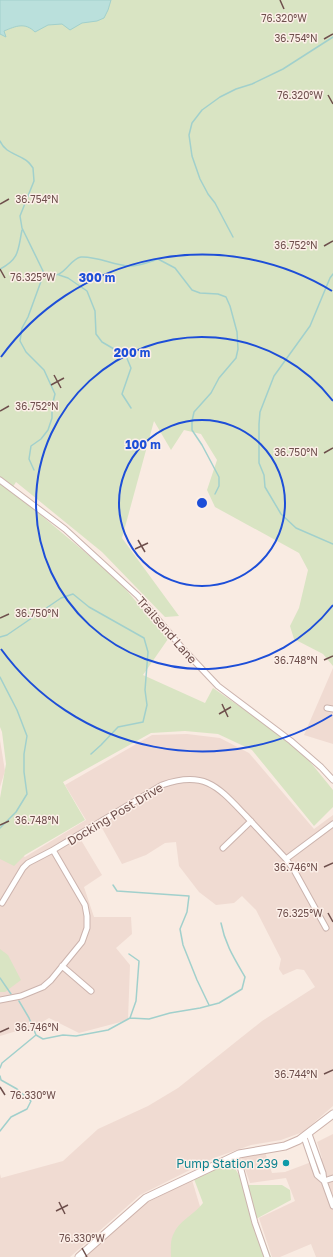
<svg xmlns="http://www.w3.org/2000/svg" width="333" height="1257" font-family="'Golos Text',sans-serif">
<rect width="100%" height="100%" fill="#f9ebe2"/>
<path fill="#f0dbd2" d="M333,668v76l-29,-9z
M187,734l33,4 29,15 65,76 19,-14v291l-30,26 -22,8 -30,5 -37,13 -74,37 -70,62h-70v-83l1,4 62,-17 35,-32 50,-23 30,-18 84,-67 53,-34 -11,-17 -7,-1 -14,6 -4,-6 2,-10 -25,-49 -14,-14 -8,7 -18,2 -17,-13 -20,-26 -3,-24 -11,1 -19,12 -24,9 -20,-36 -21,12 21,35 -18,12 10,30h37l1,17 -16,14 14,17 -2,55 -49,13 -30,-15 -12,7 -37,11v-191l2,-2 23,14 61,-37 -21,-35 87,-50z
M0,740l5,31 -5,16z
M333,1134v123h-17l-5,-13 -31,13h-8l-13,-39 36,-17 -9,-23 -36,5 -9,-26 24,-5 7,21 13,-1 37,-14 -5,-16z
M192,1180l13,43 -27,34h-96l62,-53z"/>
<path fill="#d9e4c3" d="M28,0h305v666l-10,-12 -29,-15 -4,-13 9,-18 9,-38 -9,-17 -84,-46 -8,-17 10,-30 -16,-26 -17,-4 -13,20 -17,-29 -32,117 57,78 -14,1 -63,-65 -86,-70 -5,8 106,89 51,60 -25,36 62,28 8,-15 85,59 35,43v17l-19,19 -62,-76 -34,-16 -33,-3 -34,2 -88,49 22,38 -60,35 -11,11 -14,-7v-61l6,-34 -4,-32 -2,-5v-724z
M0,949l8,6 13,25 -16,12h-5z
M231,1162l14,23h37l8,5 1,10 -35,19 15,38h-100c0,-6 -1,-16 2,-22 6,-15 21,-20 30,-32l-9,-24z"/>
<path fill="#bae0dc" stroke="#a1d0cc" d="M0,0h111l-3,10 -4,8 -7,3 -15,2 -12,7 -8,-6 -14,1 -13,7c-10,-10 -19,-6 -31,-1l2,6 -6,-3z"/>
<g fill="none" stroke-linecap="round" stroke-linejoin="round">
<path stroke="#a1d0cc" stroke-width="1.5" d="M0,141c5,11 14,12 24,18 4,2 7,6 9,9l1,13 -14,35 2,12 22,45 -16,44 -6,11 -2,13 6,11 18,18 11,24 -3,12v12l-4,12 -7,9 -10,7 -2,13 5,11
M233,237l-18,-34 -7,-9 -8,-15 -8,-23 -3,-21 3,-12 10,-13 18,-13 16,-8 16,-5 31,-15 50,-32
M0,269c20,-10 18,-20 22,-39
M44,273c20,10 24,-14 37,-16 17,-1 33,9 49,9 9,0 19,-4 28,-7l17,9 17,22 8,3 18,1 8,3 4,9 7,26 1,17 -2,9 -17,20 -8,15 -17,19 -2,9v9l10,15 17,32v9l-4,8
M333,274l-3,4 -20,48 -36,50 -14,36 -1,12v39l5,12 1,12 16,27 15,14 37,16
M59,275l9,3 19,13 8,20 1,23 6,8 24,14 5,12 -9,26 9,14
M0,637l7,-2 54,-37 12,-4 16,13 55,31 4,14 -3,38 2,15 -4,17 -25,5 -17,18 -10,9
M0,677l17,33 10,26 -3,18v18l3,22 -11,18 -16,16
M113,885l4,6 72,5 -2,16 -7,17 3,16 14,35 12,25
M129,954l10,7 -3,40 -6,17
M0,978l11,16
M19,1001l10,17 7,17 7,4 20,-4 13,1 32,-6 22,-12 19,1 21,-6 30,-5 19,-5 23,-14 3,-12c-11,-19 -20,-33 -24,-54
M0,1068l2,-5 34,-28
M0,1076l1,4 16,9 14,12 -4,8 -16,8 -11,14"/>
<g stroke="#cbb3ad" stroke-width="7">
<path id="street" d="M0,480l65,49 48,44 25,23 45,53 35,37 73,55 30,26 12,13
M327,708l6,1
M223,848l28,-27
M286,859l47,-35
M2,903l21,-35 5,-5 25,-13 109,-65c43,-15 56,2 84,31 14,15 27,29 40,43l8,11 32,58
M62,966l29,25
M0,1000l21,-4 22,-9 8,-7 31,-38 5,-14v-12l-2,-11 -32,-55
M304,1137l13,38 7,6 -1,-8 -14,-39
M234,1156l6,10 15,57 12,34
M333,1178l-9,3 9,25"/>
</g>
<g stroke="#cdb2ab" stroke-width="9">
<path id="secondary" d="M79,1257l67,-59 93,-44 46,-8 14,-6 34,-26"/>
</g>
<use href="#street" stroke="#fff" stroke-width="5"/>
<use href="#secondary" stroke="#fff" stroke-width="7"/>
</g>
<path fill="none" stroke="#6e4f4c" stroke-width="1.5" d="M280,0l4,9M324,39l9,-5M328,95l5,9M0,204l9,-5M324,246l9,-5M0,269l5,9M54,375l7,13M51,385l13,-7M0,411l9,-5M324,453l9,-5M138,540l7,12M135,549l13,-6M0,618l9,-4M324,660l9,-4M222,704l6,13M219,714l12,-7M0,825l9,-4M324,867l9,-4M328,913l5,9M0,1032l9,-4M324,1074l9,-4M0,1087l5,8M59,1202l6,12M56,1211l12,-6M82,1248l5,9"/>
<g fill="none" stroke="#1d4ed8" stroke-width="2">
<circle cx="202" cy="503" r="83"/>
<path d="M333 605A166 166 0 1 1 333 401"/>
<path d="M332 715A249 249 0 0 1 1 649M1 357A249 249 0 0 1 332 291"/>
</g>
<circle fill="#0f9aa8" stroke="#fcefe8" stroke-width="1.5" cx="286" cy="1163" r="4"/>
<g text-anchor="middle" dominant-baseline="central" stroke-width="3" stroke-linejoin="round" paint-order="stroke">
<g font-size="12" fill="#6e4f4c" stroke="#fcefe8">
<text transform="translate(167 630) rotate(49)">Trailsend Lane</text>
<text transform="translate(115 814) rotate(-31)">Docking Post Drive</text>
</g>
<g font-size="12" fill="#0d838f" stroke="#fcefe8" text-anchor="end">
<text x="278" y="1163">Pump Station 239</text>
</g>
</g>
<g font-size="10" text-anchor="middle" fill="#6e4f4c" stroke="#fcefe8" stroke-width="3" stroke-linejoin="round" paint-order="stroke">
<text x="284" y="22">76.320°W</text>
<text x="296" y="42">36.754°N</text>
<text x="300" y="99">76.320°W</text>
<text x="37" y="203">36.754°N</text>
<text x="296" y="249">36.752°N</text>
<text x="33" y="281">76.325°W</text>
<text x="37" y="410">36.752°N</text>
<text x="296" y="456">36.750°N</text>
<text x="37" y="617">36.750°N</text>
<text x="296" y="664">36.748°N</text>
<text x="37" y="824">36.748°N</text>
<text x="296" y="871">36.746°N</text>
<text x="300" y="917">76.325°W</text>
<text x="37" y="1031">36.746°N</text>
<text x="296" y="1078">36.744°N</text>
<text x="33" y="1099">76.330°W</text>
<text x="82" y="1242">76.330°W</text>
</g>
<circle cx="202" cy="503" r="6" fill="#1d4ed8" stroke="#fcefe8" stroke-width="2"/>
<g font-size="12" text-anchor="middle" font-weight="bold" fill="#1d4ed8" stroke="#fcefe8" stroke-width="3" stroke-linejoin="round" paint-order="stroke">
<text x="97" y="282">300 m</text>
<text x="132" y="357">200 m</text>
<text x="143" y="449">100 m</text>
</g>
</svg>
